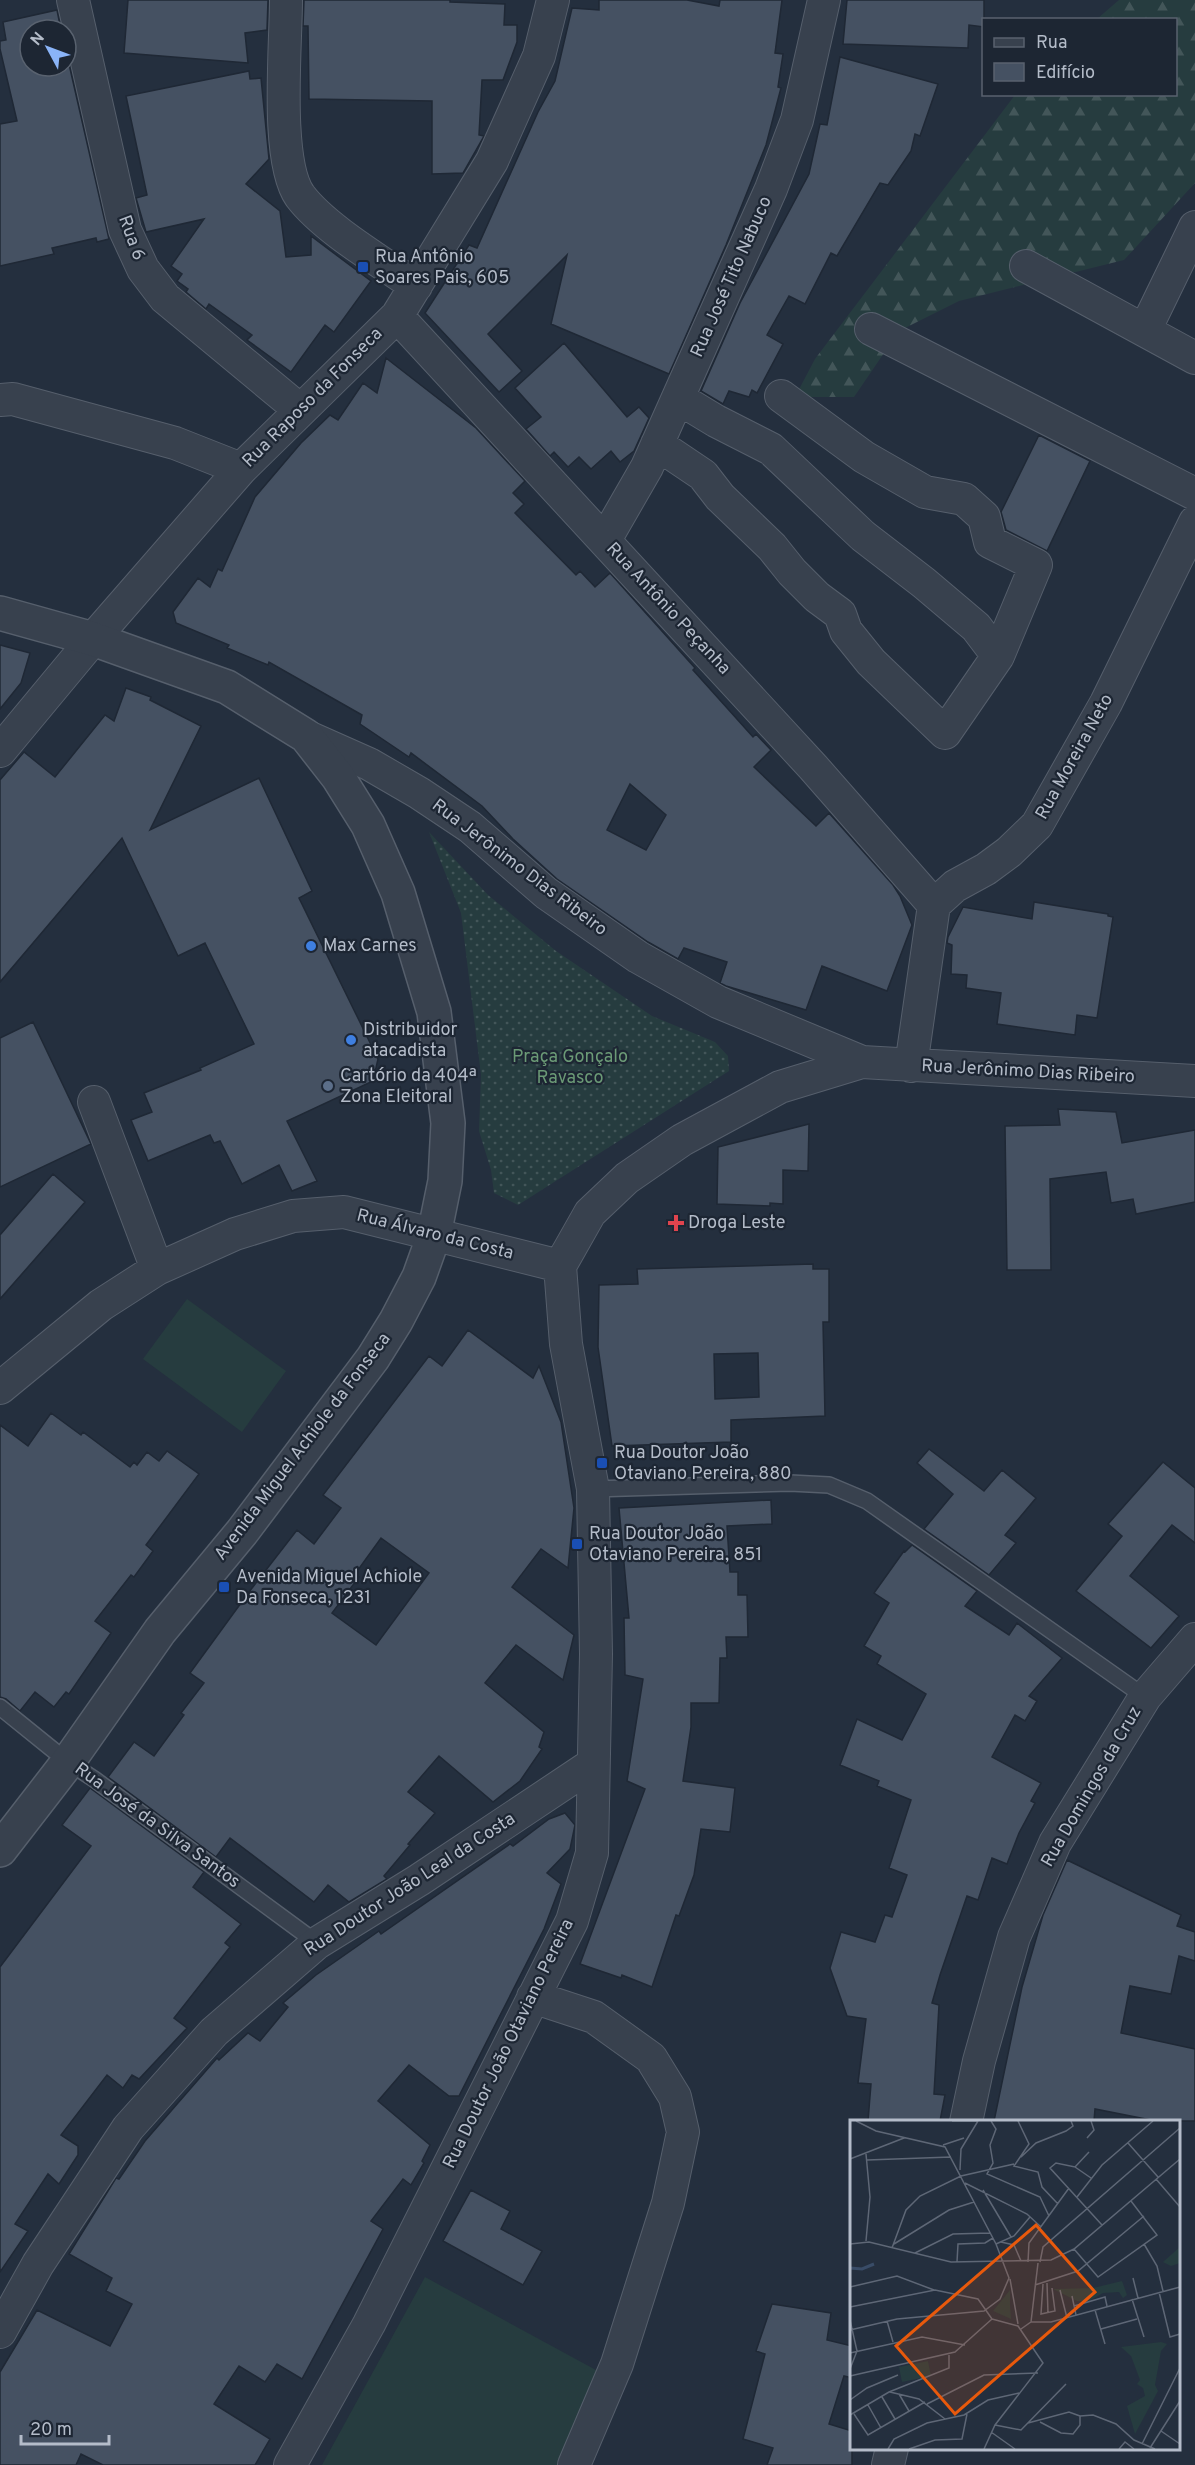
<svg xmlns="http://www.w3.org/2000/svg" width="1195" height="2465" font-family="Overpass,sans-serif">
<defs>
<pattern id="grass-dots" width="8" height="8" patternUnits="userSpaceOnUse" patternTransform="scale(1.5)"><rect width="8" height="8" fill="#263c3f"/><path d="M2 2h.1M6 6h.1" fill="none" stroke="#435659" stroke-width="1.8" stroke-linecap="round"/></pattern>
<pattern id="forest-firs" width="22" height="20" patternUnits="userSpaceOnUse" patternTransform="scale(1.5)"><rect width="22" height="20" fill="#263c3f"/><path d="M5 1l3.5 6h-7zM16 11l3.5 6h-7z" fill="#435659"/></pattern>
</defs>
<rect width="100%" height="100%" fill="#242f3e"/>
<path fill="url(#grass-dots)" d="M429,832l59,63 68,56 96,65 63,26 13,14 1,15 -211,134 -24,-12 -3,-23 -12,-39 2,-56 -20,-162z"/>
<path fill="url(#forest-firs)" d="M1119,0h76v183l-71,77 -165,41 -60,30 -45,66h-59l20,-38 200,-264 161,-1v-74l-79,-1z"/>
<path fill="#263c3f" d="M187,1299l99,72 -44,61 -99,-73z
M425,2277l182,99 -49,89h-236z"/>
<path fill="#455162" stroke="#1f2835" stroke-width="1.5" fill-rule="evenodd" d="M128,0h140l-1,30 -22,3 3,30 -124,-10z
M304,0h146v2l55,2 -1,21h13v17l-14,38h-21l-3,55 5,1 -21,37 -31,1v-73l-123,-2 -1,-73h-5z
M599,0h88l32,6 1,-6h62l-7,53 8,1 -5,33 3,1 -15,57 -40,100 -57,129 -118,-50 16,-69 -79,79 34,37 -23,21 -74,-79 44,-68 8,3 61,-136 17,-31 17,-73 27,2z
M847,0h137v27l-15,-2 -1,23 -125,-4z
M57,10l4,20h-31v36h36v-15l43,188 -12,3 -1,-4 -44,10 2,6 -54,12v-142l17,-3 -17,-72v-8l6,-1 -3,-18z
M840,57l98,27 -18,52 -5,-2 -4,17 -23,34 -8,-2 -43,73 -6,-3 -26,51 -16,-8 -22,39 16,9 -26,49 -5,-3 -3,7 -20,-6 -6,13 -22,-13 39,-88 69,-129 11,-50 7,1z
M249,71l1,8 11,-1 8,81 -23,25 34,27 6,46 25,-2v-19l60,45 -37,51 -9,-7 -34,47 -44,-32 5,-5 -43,-31 -3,5 -20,-17 2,-3 -11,-8 5,-7 -11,-8 33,-47 -58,13 -10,-34 11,-3 -21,-99z
M564,343l63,74 12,-10 10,11 -15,33 -14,11 -9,-11 -20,18 -12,-12 -11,10 -14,-15 -4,4 -24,-27 15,-12 -26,-29z
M386,358l90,70 49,53 -12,12 11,11 -9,9 61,62 4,-4 15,16 15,-14 85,95 -2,2 60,67 3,-3 15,16 -17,17 62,59 13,-13 64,72 7,11 12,29 -25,66 -65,-25 -16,44 -80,-24 -6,-3 7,-21 -43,-14 -6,11 -30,-17 -91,-63 -44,-40 -31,-33 -71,-53 -2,4 -49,-33 2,-9 -93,-53 -1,3 -41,-17 2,-3 -53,-22 -3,-11 25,-34 12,9 8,-18 4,2 33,-74 46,-54 29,-28 8,5 25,-37 14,10zM630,784l36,31 -20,35 -39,-20z
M1039,435l51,26 -43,90 -41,-21 -5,-18z
M0,645l30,8 -9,30 -21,26z
M126,688l25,9 -1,3 51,26 -51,104 109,-52 53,113 -13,7 79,161 -5,22 -86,40 30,60 -25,10 -13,-26 -37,19 -22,-43 -6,2 -4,-8 -62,26 -17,-41 21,-8 -8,-19 57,-23 -1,-2 54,-24 -49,-101 -27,13 -56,-118 -122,144v-202l24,-28 31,25 50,-62 9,6z
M1034,902l74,12v2l5,1 -16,101 -20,-3 -2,20 -78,-11 4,-31 -35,-5 1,-13 -16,-1 1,-29 -5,-2 1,-6 15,-30 69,12z
M33,1022l58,122 -91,43v-149z
M1058,1109l58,3 6,31 73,-13v72l-59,12 -3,-15 -22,4 -5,-31 -56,7 1,91h-44l-2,-144 55,-1z
M809,1124l-1,47 -25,-1v34l-13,-1v3l-53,-2 1,-57z
M53,1174l32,28 -85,97v-64z
M813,1264v5h16v53h-6l2,94 -94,4v22l-119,4 -14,-99 1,-62 39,-1 -1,-15zM758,1353l1,44 -44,2 -1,-45z
M468,1330l65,48 6,-12 22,56 13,86 -6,60 -27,-19 -29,38 62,48 -11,45 -47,-35 -31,38 59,49 -5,15 3,2 -22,32 -27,21 -54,-46 -31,36 27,21 -27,31 2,1 -26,31 3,3 -38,23 -21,-17 -14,17 -84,-64 -14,19 -108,-80 26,-35 20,14 30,-41 -3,-2 23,-30 -14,-10 59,-81 48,-62 17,14 27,-36 -18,-13 106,-139 13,10zM381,1538l48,35 -53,72 -44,-32 27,-36 -4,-3z
M51,1413l30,22 2,-3 47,35 4,-5 3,3 10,-13 12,9 8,-10 32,23 -53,71 7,6 -19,26 -3,-2 -36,46 16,12 -42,61 -3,-2 -12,15 -19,-15 -15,19 -14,-12 -6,-2v-272l28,21z
M929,1449l55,42 18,-21 34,28 -31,37 11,8 -27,32 -65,-46 29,-35 -36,-31z
M1163,1462l32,26v55l-23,-18 -42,51 49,40 -28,32 -75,-57 46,-55 -14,-12z
M771,1500l1,24 -45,2 3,46h8v23h9l1,42h-22l1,21h-7l-1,45h-28v24l-8,54 52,7 -5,44 -29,-3 -7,46 -15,41 -3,-1 -24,72 -30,-12 -1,3 -41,-14 65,-175 -18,-8 16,-102 -18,-4 -1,-57h5l-10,-110z
M912,1545l65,46 -12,15 44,29 8,-12 45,35 -33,38 8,5 -12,20 -10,-6 -23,42 49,26 -10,18 4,2 -16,30 -12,31 -15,-6 -14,42 -11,-4 -27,79 -8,28 7,2 -5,89 11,1 -5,26h-72l3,-37 -13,-1 8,-64 -19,-3 -17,-48 11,-36 34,10 10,-27 7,2 15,-42 -18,-7 22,-68 -34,-14 2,-5 -39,-16 17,-46 45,21 24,-46 -49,-30 4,-8 -17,-10 25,-43 -15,-10 30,-42 1,1z
M90,1788l114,84 -11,15 48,37 -16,19 5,4 -56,71 13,10 -48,51 -7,-4 -9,13 -16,-13 -46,60 17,11v9l-19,29 -11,-10 -33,50 13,7 -28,41v-305l91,-121 -29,-21z
M565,1813l10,12 -1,5 -4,19 -23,24 14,11 -17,45 -85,167h-10l-40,-31 -31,36 52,44 -8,16 2,2 -13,22 -8,-6 -32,42 12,8 -81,150 -25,-15 -12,18 -26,-16 -25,38 56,35 -15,26h-152l-22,-11 -5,11h-76v-93l37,-62 73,36 22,-42 -26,-13 6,-13 -43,-24 47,-76 3,1 26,-38 72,-83 2,2 29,-27 12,8 28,-34 -5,-4 33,-28 63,-44 2,3 129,-90 3,2 36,-27z
M1067,1860l114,55 -4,11 18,6v29l-16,-5 -8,38 -41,-8 -9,47 74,16v72h-39l-61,-12 -1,12h-100l28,-134 21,-72z
M471,2190l39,21 -9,18 41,22 -19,34 -80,-44z
M772,2304l59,9 -4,27 25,6v32l-8,-2 -15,48 23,7v34h-85l6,-17 -30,-9 22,-85 -9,-3z"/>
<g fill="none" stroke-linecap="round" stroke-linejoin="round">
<g stroke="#565f6c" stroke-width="18">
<path id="service" d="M593,1489l197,-6 39,2 38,16 278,196
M0,1707l68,55 26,17 223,164"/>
</g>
<g stroke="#565f6c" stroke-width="34">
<path id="minor" d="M73,0l52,230 18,39 22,29 135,112
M286,0c0,45 -11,161 14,196 25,33 82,66 116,90
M1026,266l169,92
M397,316l416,451 121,138
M871,329l324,165
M1145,330l50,-103
M678,398l38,23 55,28 92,87 61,47 52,44 22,29
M0,400l13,-1 162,44 66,26
M657,444l46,31 17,22 52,50 20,25 25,25 23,17 6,17 25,31 74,71 53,-77 38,-91 -46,-23 -6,-25 -20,-18 -39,-7 -61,-35 -83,-61
M605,540l42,-73 124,-278 26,-69 27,-120
M306,736l63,28 50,29 51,34 76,66 92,64 80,45 144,60
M0,751l93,-112 148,-170 156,-153 95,-155 47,-105 14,-56
M911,1066l23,-161 21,-19 31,-17 23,-17 28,-27 69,-122 89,-181
M94,1102l63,167
M560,1266l30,-53 37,-35 55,-38 98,-53 82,-25 333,19
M0,1388l101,-83 56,-36 78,-35 58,-18 51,-4 216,54
M533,1997l61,20 57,41 24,39 8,35 -15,71 -51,161 -43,101
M966,2122l13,-61 35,-124 41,-94 90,-146 50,-58
M0,2332l38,-68 90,-136 86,-96 103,-89 102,-63 174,-116
M290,2465l79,-141 203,-403 20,-68 4,-199 -3,-165 -27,-145 -6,-78
M888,2465l4,-17"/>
</g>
<g stroke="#565f6c" stroke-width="36">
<path id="tertiary" d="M0,613l93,26 134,48 79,49 32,41 30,48 30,68 36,119 14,111 -3,58 -11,54 -15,42 -23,44 -23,37 -131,174 -82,99 -92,131 -68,88"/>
</g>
<use href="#service" stroke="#38414e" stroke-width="15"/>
<use href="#minor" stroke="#38414e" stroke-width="32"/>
<use href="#tertiary" stroke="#38414e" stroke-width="33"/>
</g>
<g fill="#1a4fb4" stroke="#1d2633" stroke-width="2">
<rect x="357" y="261" width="12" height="12" rx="3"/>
<rect x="596" y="1457" width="12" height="12" rx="3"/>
<rect x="571" y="1538" width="12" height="12" rx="3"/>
<rect x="218" y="1581" width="12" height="12" rx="3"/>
</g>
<g fill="#3f7fe0" stroke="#1d2633" stroke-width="2">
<circle cx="311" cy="946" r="6"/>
<circle cx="351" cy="1040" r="6"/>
</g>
<circle fill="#5c6f8a" stroke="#1d2633" stroke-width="2" cx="328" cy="1086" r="6"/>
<path fill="#e0444e" stroke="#1d2633" stroke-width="2" d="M673 1214h6v6h6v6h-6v6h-6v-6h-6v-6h6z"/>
<g text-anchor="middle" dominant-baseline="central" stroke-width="4.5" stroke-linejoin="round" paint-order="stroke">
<g font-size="18" fill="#b4bcc9" stroke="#1d2633">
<text transform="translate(131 238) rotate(70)">Rua 6</text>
<text transform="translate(732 277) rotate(-66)">Rua José Tito Nabuco</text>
<text transform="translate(313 398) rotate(-45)">Rua Raposo da Fonseca</text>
<text transform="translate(668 609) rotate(47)">Rua Antônio Peçanha</text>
<text transform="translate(1075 757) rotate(-61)">Rua Moreira Neto</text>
<text transform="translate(519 868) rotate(37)">Rua Jerônimo Dias Ribeiro</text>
<text transform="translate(1028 1072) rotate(3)">Rua Jerônimo Dias Ribeiro</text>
<text transform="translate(435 1235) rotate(14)">Rua Álvaro da Costa</text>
<text transform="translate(303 1447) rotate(-53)">Avenida Miguel Achiole da Fonseca</text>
<text transform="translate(1092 1787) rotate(-60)">Rua Domingos da Cruz</text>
<text transform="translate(157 1826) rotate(36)">Rua José da Silva Santos</text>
<text transform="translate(410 1885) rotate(-33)">Rua Doutor João Leal da Costa</text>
<text transform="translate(509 2044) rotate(-64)">Rua Doutor João Otaviano Pereira</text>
</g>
<g font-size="18" fill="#b4bcc9" stroke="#1d2633" text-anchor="start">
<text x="375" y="257">Rua Antônio<tspan x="375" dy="21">Soares Pais, 605</tspan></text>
<text x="323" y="946">Max Carnes</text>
<text x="363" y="1030">Distribuidor<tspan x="363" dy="21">atacadista</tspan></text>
<text x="340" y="1076">Cartório da 404ª<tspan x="340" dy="21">Zona Eleitoral</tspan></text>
<text x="688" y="1223">Droga Leste</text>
<text x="614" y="1453">Rua Doutor João<tspan x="614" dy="21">Otaviano Pereira, 880</tspan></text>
<text x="589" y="1534">Rua Doutor João<tspan x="589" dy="21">Otaviano Pereira, 851</tspan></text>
<text x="236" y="1577">Avenida Miguel Achiole<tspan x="236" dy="21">Da Fonseca, 1231</tspan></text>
</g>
<g font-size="18" fill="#6b9a76" stroke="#1d2633">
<text x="570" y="1057">Praça Gonçalo<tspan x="570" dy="21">Ravasco</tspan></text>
</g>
</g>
<g transform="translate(850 2120)">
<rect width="330" height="330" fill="#242f3e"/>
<path d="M160,170v13l1,16 -18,-8z" fill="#263c3f"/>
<path d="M330,127v16l-9,3 -8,-4zM272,161l5,14 -4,3 -4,-6 -16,1 -14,8h-12l-24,-12 40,-1zM311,222l6,2 -6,7 -6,34 3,6 -23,43 -8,-28 18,-10 -2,-8 -6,-4 3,-4 -9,-24 -10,-9z" fill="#263c3f"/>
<path d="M78,241l3,15 -29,6 -3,-15z" fill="#263c3f"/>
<path fill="none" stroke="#394c67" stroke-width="3" d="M0,148l12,1 12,-5"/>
<path fill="none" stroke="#5e6776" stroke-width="1.5" d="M102,1h25M141,1l5,8 -6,16 3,18 -6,11 53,23 9,19M168,1l11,23 -15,22 24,6 4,15 16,17M237,18l7,-8 -3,-9M278,23l30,34M93,25l21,-7M239,32l-14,15 -19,-4 -6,5 52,57M171,37l15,-14 30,-12 7,-5 -2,-5M0,39l54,-21M17,40l84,-3M225,47l16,11M110,50l1,-21 17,-28M306,59l24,28M115,63l62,31 14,13M133,70l28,47M227,77l25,-32 51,-44M16,121l4,-44 -4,-43M151,122l13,3 7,16M0,124l19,-2 82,20 100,-2 23,-11 106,-90M44,124l55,-34 25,-8M146,124l18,-8 16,-19M294,124l13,22 6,25M42,128l14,-38 14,-14 41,-20 53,-12M224,129l24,28 59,-42 -26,-34M65,133l38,-19 37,-1M107,142l1,-18 27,-1 8,-5M178,142l1,-19 40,-55M190,142l3,-15 137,-119M283,158l5,20M160,159l8,45M197,163l1,30M193,164l-2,30 14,-3 -3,-23M185,165l43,-14 66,-55M0,167l47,-11 37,14M210,170l7,28M309,172l11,45 10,-3M222,176l4,19M282,179l12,38M224,186l31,-9 2,9M0,187l85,-17 43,9 14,20M245,190l10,34M0,200l7,31 -7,18M37,201l6,21M181,202l7,-59M171,209l10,-7h20l129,-35M251,209l36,-10M0,210l47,-11 87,-8 16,-12 9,-21 -13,-34 -51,-97 -69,-16 -20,-10M0,233l72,-16 43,8M0,256l105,-24 37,-33M40,272l29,7 26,20M49,274l10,17M32,277l13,22M0,280l17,-12 31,-13M77,284l57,-29 54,-2M18,285l13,23M4,294l14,21 57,-33M0,295l39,-23 60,-24v-15M230,296l13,-1 23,9 18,16 21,9M190,302l21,11 12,1 7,-9v-9M178,303l41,-11 11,4M145,305l26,5 45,-46M311,311l19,13M141,312l24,17M292,324l38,-76M300,328l30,-47M38,329l6,-10 33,-16 37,-8 24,-15 31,-7M59,329l26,-9 27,-1 5,-25M134,329l11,-24 48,-62 -25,-37 -26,-7M269,329l6,-7 9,7"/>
<path fill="#e8590c" fill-opacity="0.15" stroke="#e8590c" stroke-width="3" d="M186,105l59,67 -140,122 -59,-68z"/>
<rect width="330" height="330" fill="none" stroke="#b4bcc9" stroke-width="3"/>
</g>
<rect x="982" y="18" width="195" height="78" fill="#1d2633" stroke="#59626f" stroke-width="1.5"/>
<rect x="994" y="38" width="30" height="9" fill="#38414e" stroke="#59626f" stroke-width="1.5"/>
<text x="1036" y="48" font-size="18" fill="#b4bcc9">Rua</text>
<rect x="994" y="63" width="30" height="18" fill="#455162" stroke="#59626f" stroke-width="1.5"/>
<text x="1036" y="78" font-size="18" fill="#b4bcc9">Edifício</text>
<g transform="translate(48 48) rotate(311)"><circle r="28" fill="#1d2633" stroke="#59626f" stroke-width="1.5"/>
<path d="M0-4.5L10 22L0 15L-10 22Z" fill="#8ab4f8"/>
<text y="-9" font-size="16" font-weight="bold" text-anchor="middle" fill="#b4bcc9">N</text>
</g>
<path d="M21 2435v9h88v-9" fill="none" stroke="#b4bcc9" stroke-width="3"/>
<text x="30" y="2435" font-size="18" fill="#b4bcc9" stroke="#1d2633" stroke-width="4.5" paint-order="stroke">20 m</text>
</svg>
